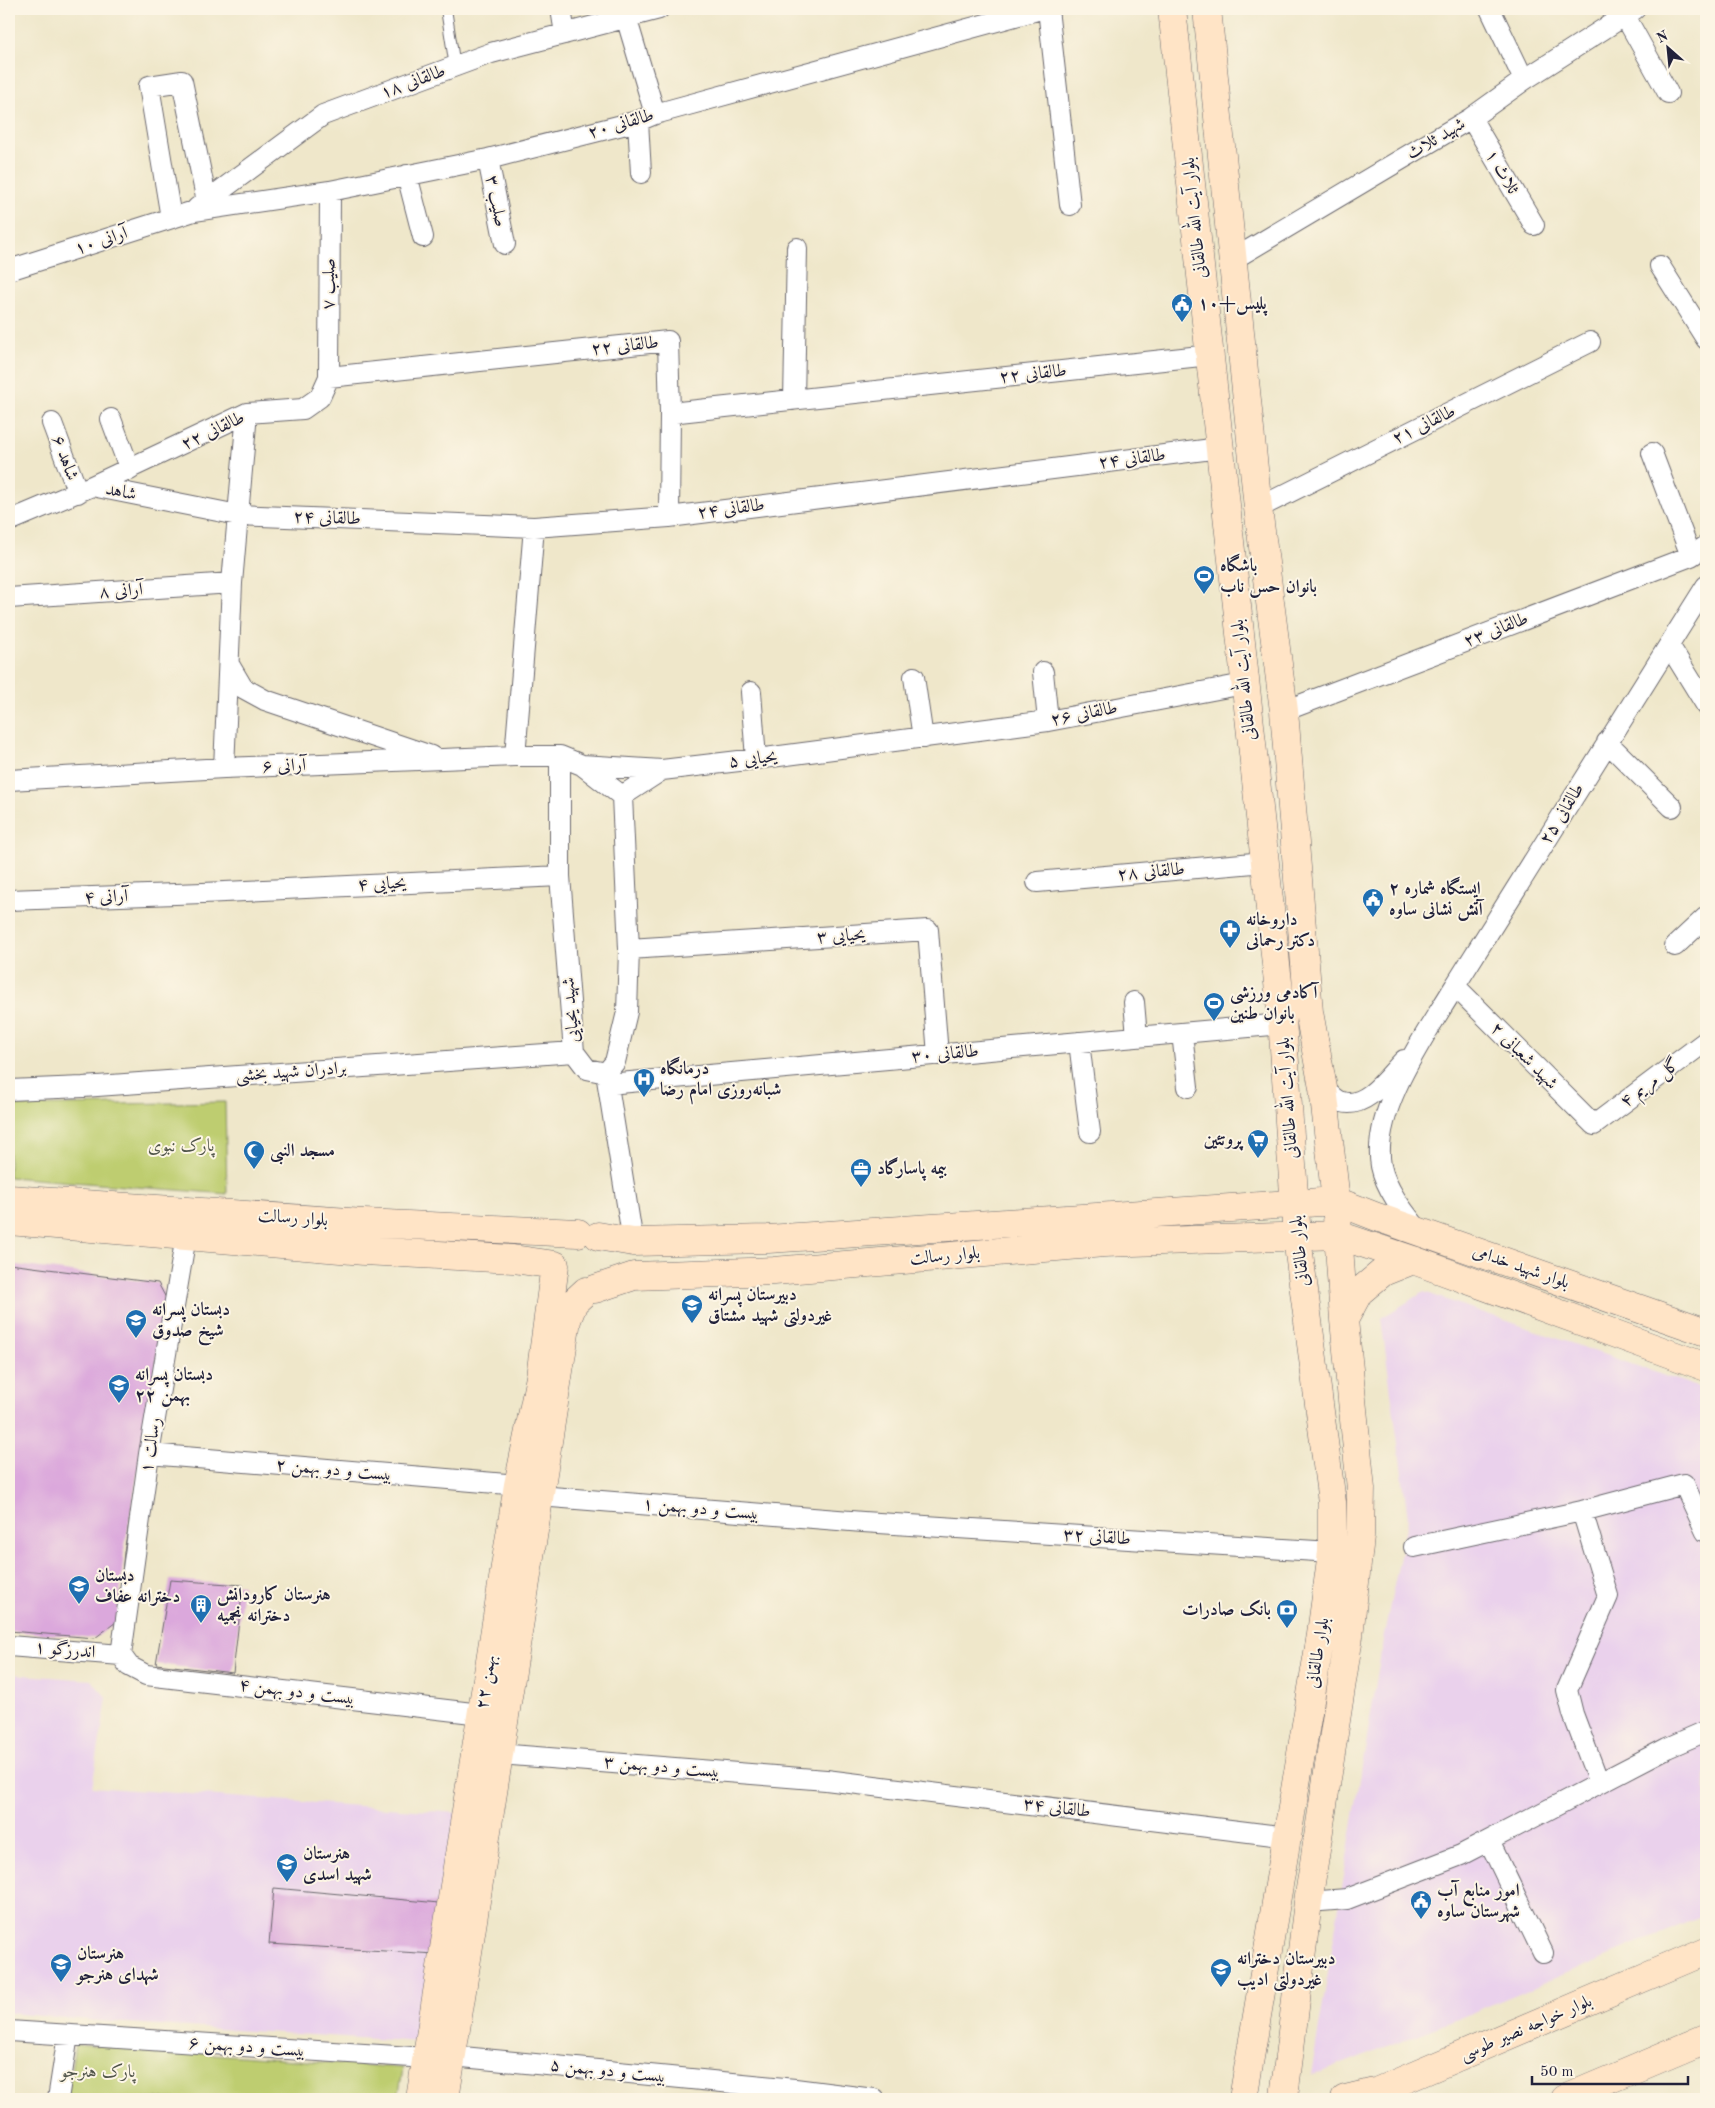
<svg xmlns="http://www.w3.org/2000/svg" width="1715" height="2108" font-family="'Old Standard TT',Amiri,serif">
<rect width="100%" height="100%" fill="#fcf5e5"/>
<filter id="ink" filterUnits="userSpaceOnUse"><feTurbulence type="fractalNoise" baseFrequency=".02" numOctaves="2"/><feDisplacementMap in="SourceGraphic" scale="10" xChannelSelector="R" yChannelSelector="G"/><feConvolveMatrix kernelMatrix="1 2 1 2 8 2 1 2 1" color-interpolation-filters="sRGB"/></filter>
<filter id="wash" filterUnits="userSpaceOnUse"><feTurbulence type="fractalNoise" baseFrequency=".0096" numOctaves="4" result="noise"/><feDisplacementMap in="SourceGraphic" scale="20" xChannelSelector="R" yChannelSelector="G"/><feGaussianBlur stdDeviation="1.12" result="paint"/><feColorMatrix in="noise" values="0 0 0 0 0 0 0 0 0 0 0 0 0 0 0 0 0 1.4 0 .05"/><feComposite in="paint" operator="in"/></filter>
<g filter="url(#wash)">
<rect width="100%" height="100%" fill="#efe7ca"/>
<path fill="#ead1ec" d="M1424,1292l282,98v525l-259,108 -136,53 73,-442 24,-116 -27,-200z
M9,1674l82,6 16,18 -15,89 366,26 -38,229 -308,-20 -103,-9z"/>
<path fill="#becd6f" stroke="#707855" d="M225,1102l2,92 -218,-17v-71z
M75,2044l328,24 -5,31h-331z"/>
<g id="blocks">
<path fill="#dba8dc" d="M9,1264l149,19 9,17 -43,252 -6,61 -2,9 -21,16 -86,-7z
M170,1580l73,5 -10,88 -77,-9z
M274,1888l176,16 -15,50 -166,-10z"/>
</g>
</g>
<g filter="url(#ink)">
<use href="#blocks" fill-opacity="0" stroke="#6a676d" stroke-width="1"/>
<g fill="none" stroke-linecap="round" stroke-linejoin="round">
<g stroke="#6a676d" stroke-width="12">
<path id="lane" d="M446,9l9,58"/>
</g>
<g stroke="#6a676d" stroke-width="22">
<path id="street" d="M561,9l4,25
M1048,9l22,196
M1490,9l34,71
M1625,16l43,77
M626,17l29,97
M1471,118l63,107
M638,121l3,52
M488,159l17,85
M407,175l16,62
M197,208l126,-93 168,-62 168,-44
M171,218l-22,-132 33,-5 25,121
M1232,260l239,-142 53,-38 111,-71
M1660,266l46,73
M9,270l185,-59 136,-20 158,-32 150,-38 17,-7 386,-105
M329,377l1,-186
M794,400l3,-152
M670,413l540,-58
M111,419l19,51
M52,423l26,70
M1652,453l39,103
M92,486l155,-73 56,-4 17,-12 9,-20 339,-36 2,72 -1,104
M1258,508l332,-166
M9,521l83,-35 146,29 296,12 135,-10 551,-69
M9,598l223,-15
M1669,645l37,60
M230,666l13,22 22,12 166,56
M1043,672l5,49
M914,677l9,61
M751,692l5,67
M1284,711l407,-155 15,-10
M1607,742l65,65
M515,756l19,-229
M560,756v120l14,176 13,17 19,4 27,169
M582,765l80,5 94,-11 292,-38 196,-37
M224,768l8,-185 15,-170
M9,780l215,-12 291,-12h45l22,9 40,31 7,153 -2,63 -12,50 -9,11
M622,796l40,-26
M1037,882l228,-20
M9,900l194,-7 357,-17
M1675,946l31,-29
M629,949l299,-19 10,125
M1455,986l139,139 112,-84
M1134,1002l3,35
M1182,1033l6,54
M1079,1042l11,90
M608,1084l674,-60
M1323,1088c5,4 12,13 19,14 25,7 46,-26 62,-42
M9,1090l74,-3 491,-35
M1419,1231c-14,-18 -33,-41 -38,-65 -10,-57 46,-133 74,-180l251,-400
M149,1454l369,31
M539,1496l324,26 469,30
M1582,1511l26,85 -41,94 6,24 26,69
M1414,1547l168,-36 102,-27 22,48
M9,1646l112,9
M121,1655l28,-201 37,-218
M121,1655l8,11 17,9 335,39
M499,1754l327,26 462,57
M1489,1841l54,112
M1308,1902l39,-3 114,-44 206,-107 39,-17
M9,2031l418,27
M452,2056l343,33 79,10
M58,2099l10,-64"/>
</g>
<g stroke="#6a676d" stroke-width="29">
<path id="secondary" d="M1172,9l110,1010 15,219 35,264v50l-12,89 -77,458
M1207,9l51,499 26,203 25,301 14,76 13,113 8,119 17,169 -1,48 -11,99 -41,266 -24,195
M9,1199l355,24 214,10
M9,1221l355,30 149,8 42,6 -15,112 -22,108 -98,614
M598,1236l35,6 135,-3 568,-38 41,16 329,115
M595,1289l39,-13 140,-5 330,-28 234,-8 75,25 293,107
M1344,1320l15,-28 24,-20 30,-12
M445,2099l122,-779 7,-18 12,-11
M1345,2099l33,-8 328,-140
M1564,2099l142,-60"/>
</g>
<use href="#lane" stroke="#fff" stroke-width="10"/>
<use href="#street" stroke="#fff" stroke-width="20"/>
<use href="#secondary" stroke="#ffe4c6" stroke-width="28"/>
</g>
</g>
<defs>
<g id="civic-pin" transform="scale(1.125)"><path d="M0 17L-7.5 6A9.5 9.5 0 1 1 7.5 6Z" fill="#1f6fb2" stroke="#fcf5e5"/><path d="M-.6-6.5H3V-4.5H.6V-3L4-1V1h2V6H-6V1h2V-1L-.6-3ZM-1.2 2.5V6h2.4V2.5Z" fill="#fff"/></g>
<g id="stadium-pin" transform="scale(1.125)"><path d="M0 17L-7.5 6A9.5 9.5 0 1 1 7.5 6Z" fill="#1f6fb2" stroke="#fcf5e5"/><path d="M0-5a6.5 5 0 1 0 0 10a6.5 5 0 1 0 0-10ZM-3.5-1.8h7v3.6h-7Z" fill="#fff"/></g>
<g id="pharmacy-pin" transform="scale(1.125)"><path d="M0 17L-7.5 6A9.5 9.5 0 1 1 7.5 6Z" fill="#1f6fb2" stroke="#fcf5e5"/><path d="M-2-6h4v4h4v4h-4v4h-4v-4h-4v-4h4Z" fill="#fff"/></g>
<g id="hospital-pin" transform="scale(1.125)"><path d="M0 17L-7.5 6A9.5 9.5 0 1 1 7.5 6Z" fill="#1f6fb2" stroke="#fcf5e5"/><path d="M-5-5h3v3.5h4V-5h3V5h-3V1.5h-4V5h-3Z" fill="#fff"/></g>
<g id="supermarket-pin" transform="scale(1.125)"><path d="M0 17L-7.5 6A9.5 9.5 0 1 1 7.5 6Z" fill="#1f6fb2" stroke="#fcf5e5"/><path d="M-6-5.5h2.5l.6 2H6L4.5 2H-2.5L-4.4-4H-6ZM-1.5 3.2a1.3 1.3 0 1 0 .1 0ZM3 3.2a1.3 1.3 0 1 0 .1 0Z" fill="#fff"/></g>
<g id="mosque-pin" transform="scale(1.125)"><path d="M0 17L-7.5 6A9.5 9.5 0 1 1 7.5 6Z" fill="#1f6fb2" stroke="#fcf5e5"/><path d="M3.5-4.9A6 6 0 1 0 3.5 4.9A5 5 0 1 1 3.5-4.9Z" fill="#fff"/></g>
<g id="office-pin" transform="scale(1.125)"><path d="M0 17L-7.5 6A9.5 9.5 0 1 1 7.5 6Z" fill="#1f6fb2" stroke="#fcf5e5"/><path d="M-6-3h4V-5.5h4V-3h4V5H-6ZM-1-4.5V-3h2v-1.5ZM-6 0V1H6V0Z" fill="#fff"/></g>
<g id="school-pin" transform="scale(1.125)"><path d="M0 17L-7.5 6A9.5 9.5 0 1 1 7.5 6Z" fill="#1f6fb2" stroke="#fcf5e5"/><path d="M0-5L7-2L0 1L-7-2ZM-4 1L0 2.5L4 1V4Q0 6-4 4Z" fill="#fff"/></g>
<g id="building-pin" transform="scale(1.125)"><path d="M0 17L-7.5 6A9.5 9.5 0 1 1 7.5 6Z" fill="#1f6fb2" stroke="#fcf5e5"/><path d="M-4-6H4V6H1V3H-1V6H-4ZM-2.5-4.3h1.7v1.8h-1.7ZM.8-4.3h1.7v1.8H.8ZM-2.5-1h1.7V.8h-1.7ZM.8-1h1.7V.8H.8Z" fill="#fff"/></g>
<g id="bank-pin" transform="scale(1.125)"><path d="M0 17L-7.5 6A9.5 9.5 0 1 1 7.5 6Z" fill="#1f6fb2" stroke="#fcf5e5"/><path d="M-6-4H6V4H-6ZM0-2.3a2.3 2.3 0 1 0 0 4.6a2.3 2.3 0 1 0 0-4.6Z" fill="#fff"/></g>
</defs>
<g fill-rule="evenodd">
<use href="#civic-pin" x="1182" y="304"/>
<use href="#stadium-pin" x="1204" y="576"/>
<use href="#civic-pin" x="1373" y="899"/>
<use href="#pharmacy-pin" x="1230" y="930"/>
<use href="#stadium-pin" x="1214" y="1003"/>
<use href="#hospital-pin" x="644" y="1079"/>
<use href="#supermarket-pin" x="1258" y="1140"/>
<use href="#mosque-pin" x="254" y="1151"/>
<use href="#office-pin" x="861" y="1169"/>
<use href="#school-pin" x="692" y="1305"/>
<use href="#school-pin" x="136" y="1320"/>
<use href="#school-pin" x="119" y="1385"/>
<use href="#school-pin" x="79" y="1586"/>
<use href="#building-pin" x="201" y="1605"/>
<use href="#bank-pin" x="1287" y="1610"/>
<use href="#school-pin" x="287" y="1864"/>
<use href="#civic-pin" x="1421" y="1901"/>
<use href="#school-pin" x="61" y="1964"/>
<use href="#school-pin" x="1221" y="1969"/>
</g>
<g text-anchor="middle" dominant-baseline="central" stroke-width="4" stroke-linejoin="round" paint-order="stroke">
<g font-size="18" fill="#22223b" stroke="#fcf5e5">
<text transform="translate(413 82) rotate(-20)">طالقانی ۱۸</text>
<text transform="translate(621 124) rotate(-16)">طالقانی ۲۰</text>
<text transform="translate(1436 139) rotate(-31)">شهید ثلاث</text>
<text transform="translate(1502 172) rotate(59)">ثلاث ۱</text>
<text transform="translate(496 201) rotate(79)">صلیب ۳</text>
<text transform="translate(1195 218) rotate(-96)">بلوار آیت الله طالقانی</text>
<text transform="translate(101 241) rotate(-18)">آرانی ۱۰</text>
<text transform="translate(329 284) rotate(-89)">صلیب ۷</text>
<text transform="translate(625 346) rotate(-6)">طالقانی ۲۲</text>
<text transform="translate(1033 374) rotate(-6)">طالقانی ۲۲</text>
<text transform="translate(1424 425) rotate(-26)">طالقانی ۲۱</text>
<text transform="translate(213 431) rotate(-25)">طالقانی ۲۲</text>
<text transform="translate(65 458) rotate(70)">شاهد ۶</text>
<text transform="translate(1132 459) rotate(-7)">طالقانی ۲۴</text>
<text transform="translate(121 492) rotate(11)">شاهد</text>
<text transform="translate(731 509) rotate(-7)">طالقانی ۲۴</text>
<text transform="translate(327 518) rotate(2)">طالقانی ۲۴</text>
<text transform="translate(121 591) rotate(-4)">آرانی ۸</text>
<text transform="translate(1496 630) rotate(-21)">طالقانی ۲۳</text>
<text transform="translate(1244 680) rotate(-96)">بلوار آیت الله طالقانی</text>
<text transform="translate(1084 714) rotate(-11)">طالقانی ۲۶</text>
<text transform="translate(753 759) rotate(-7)">یحیایی ۵</text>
<text transform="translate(284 766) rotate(-2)">آرانی ۶</text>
<text transform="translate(1562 814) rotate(-58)">طالقانی ۲۵</text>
<text transform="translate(1151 872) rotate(-5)">طالقانی ۲۸</text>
<text transform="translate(382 884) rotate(-3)">یحیایی ۴</text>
<text transform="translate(106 897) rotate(-2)">آرانی ۴</text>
<text transform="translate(841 936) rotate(-4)">یحیایی ۳</text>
<text transform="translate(571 1010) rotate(-95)">شهید یحیایی</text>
<text transform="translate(945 1054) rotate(-5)">طالقانی ۳۰</text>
<text transform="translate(1524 1056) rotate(45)">شهید شعبانی ۲</text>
<text transform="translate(291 1072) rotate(-4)">برادران شهید بخشی</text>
<text transform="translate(1650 1083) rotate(-37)">گل مریم ۴</text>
<text transform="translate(1288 1098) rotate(-94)">بلوار آیت الله طالقانی</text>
<text transform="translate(293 1218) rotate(4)">بلوار رسالت</text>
<text transform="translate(1300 1251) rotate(-96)">بلوار طالقانی</text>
<text transform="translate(945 1256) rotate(-5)">بلوار رسالت</text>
<text transform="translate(1521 1267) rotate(19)">بلوار شهید خدامی</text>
<text transform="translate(151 1445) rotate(-81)">رسالت ۱</text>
<text transform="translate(334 1470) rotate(5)">بیست و دو بهمن ۲</text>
<text transform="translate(701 1509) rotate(5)">بیست و دو بهمن ۱</text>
<text transform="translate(1097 1537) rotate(4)">طالقانی ۳۲</text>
<text transform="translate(65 1650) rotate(5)">اندرزگو ۱</text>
<text transform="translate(1318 1653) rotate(-81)">بلوار طالقانی</text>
<text transform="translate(486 1682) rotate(-81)">۲۲ بهمن</text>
<text transform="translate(297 1692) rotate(7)">بیست و دو بهمن ۴</text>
<text transform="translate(662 1767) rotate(5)">بیست و دو بهمن ۳</text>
<text transform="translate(1057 1808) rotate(7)">طالقانی ۳۴</text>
<text transform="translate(1526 2028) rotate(-23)">بلوار خواجه نصیر طوسی</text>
<text transform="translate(247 2047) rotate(4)">بیست و دو بهمن ۶</text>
<text transform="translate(608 2071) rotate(6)">بیست و دو بهمن ۵</text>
</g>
<g font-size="18" font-weight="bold" fill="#22223b" stroke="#fcf5e5" text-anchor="start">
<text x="1198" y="304">پلیس+۱۰</text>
<text x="1220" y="566">باشگاه<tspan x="1220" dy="21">بانوان حس ناب</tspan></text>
<text x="1389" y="889">ایستگاه شماره ۲<tspan x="1389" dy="21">آتش نشانی ساوه</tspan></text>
<text x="1246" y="920">داروخانه<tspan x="1246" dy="21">دکتر رحمانی</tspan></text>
<text x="1230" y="993">آکادمی ورزشی<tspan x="1230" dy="21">بانوان طنین</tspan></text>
<text x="660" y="1069">درمانگاه<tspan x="660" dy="21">شبانه‌روزی امام رضا</tspan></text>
<text x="1242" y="1140" text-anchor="end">پروتئین</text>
<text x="270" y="1151">مسجد النبی</text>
<text x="877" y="1169">بیمه پاسارگاد</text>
<text x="708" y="1295">دبیرستان پسرانه<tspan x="708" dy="21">غیردولتی شهید مشتاق</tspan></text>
<text x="152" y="1310">دبستان پسرانه<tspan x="152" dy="21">شیخ صدوق</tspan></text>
<text x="135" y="1375">دبستان پسرانه<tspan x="135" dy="21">۲۲ بهمن</tspan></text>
<text x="95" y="1576">دبستان<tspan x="95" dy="21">دخترانه عفاف</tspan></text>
<text x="217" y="1595">هنرستان کارودانش<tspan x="217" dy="21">دخترانه نجمیه</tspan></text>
<text x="1271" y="1610" text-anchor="end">بانک صادرات</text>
<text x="303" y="1854">هنرستان<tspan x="303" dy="21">شهید اسدی</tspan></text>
<text x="1437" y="1891">امور منابع آب<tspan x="1437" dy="21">شهرستان ساوه</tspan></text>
<text x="77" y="1954">هنرستان<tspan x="77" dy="21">شهدای هنرجو</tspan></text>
<text x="1237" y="1959">دبیرستان دخترانه<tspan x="1237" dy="21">غیردولتی ادیب</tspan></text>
</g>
<g font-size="18" fill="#51554b" stroke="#fcf5e5">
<text x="181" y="1146">پارک نبوی</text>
<text x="98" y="2072">پارک هنرجو</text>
</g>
</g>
<rect width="1715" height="2108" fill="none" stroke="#fcf5e5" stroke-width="30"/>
<g transform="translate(1668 48) rotate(333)" stroke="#fcf5e5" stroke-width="4" paint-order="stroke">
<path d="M0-4L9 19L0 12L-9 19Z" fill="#22223b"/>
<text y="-8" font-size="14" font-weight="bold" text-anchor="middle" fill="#22223b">N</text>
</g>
<path d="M1532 2076v8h156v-8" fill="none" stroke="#22223b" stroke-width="2.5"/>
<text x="1540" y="2076" font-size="15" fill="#22223b" stroke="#fcf5e5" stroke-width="4" paint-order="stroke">50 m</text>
</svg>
